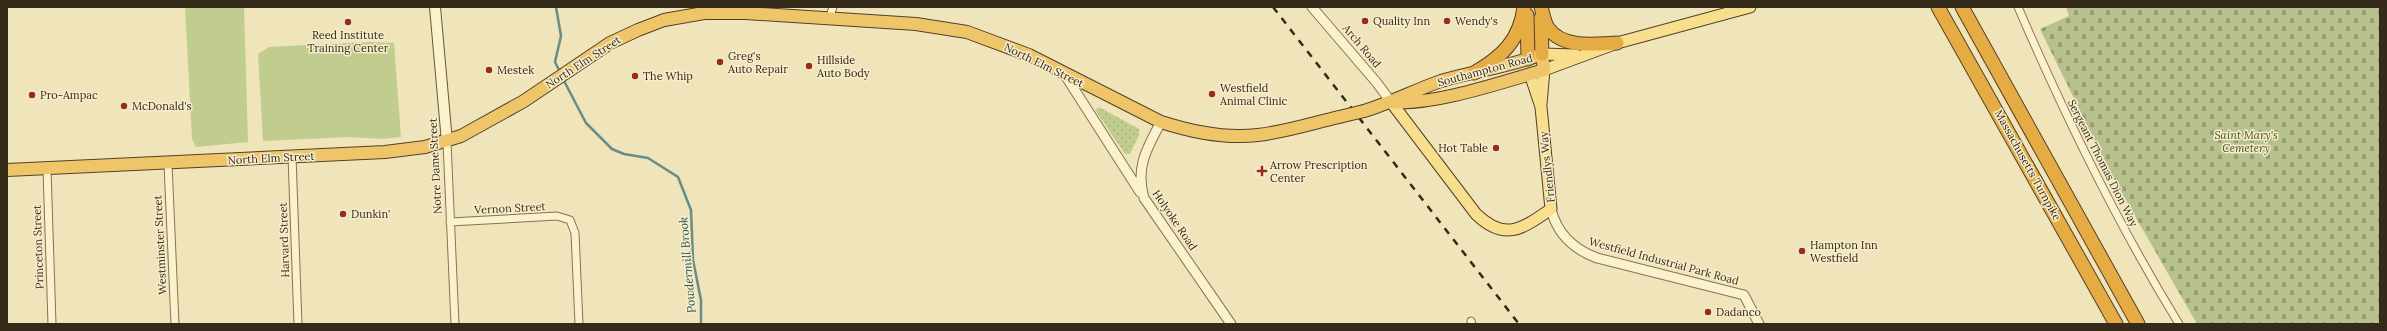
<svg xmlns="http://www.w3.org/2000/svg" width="2387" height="331" font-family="Lora,serif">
<defs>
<pattern id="cemetery-stones" width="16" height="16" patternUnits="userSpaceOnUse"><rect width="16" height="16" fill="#b7c18e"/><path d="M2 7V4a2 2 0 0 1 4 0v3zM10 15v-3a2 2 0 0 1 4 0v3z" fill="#969d73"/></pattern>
<pattern id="park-dots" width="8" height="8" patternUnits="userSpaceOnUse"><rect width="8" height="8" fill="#c1cd8e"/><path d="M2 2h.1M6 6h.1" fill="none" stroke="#a6b07a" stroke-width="1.8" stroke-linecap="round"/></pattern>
</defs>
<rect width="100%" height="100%" fill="#f0e4ba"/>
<path fill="#c1cd8e" d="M185,7h59l4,135 -52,5 -4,-8z
M371,42l23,1 7,94 -18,2 -35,-2 -85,4 -5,-87 11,-7z"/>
<path fill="url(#cemetery-stones)" d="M2066,7h314v317h-183l-85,-148 -72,-147 29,-13z"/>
<path fill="url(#park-dots)" d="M1099,107l40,22v6l-9,19h-5l-30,-44z"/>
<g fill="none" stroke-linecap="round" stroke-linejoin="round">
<path stroke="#668d87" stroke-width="2.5" d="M556,7l5,29 -6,26 5,10
M563,79l23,44 26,26 12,5 24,4 30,19 13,33 2,50 8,40v24"/>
<g stroke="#877354" stroke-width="9">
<path id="minor" d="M2018,7c47,109 99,216 161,317
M829,19l4,-12
M447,142l8,182
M292,156l6,168
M168,164l7,160
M47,169l5,155
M450,222l107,-6 13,4 5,13 4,91
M1471,321l1,3"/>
</g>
<g stroke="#877354" stroke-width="11">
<path id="tertiary" d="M1312,7l65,76 14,19
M1065,75l75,117
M1161,122c-14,26 -26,46 -17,76l87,126
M1551,209c6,25 22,40 46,49l147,37 15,29"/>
</g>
<g stroke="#685437" stroke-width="12">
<path id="secondary" d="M435,7l12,135"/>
</g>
<g stroke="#544029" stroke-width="13">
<path id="primary" d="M1542,54l34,1
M1391,102l85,112c29,28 46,15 75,-5l-10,-102 -11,-33
M1541,104l3,-34 73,-27 133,-36"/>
</g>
<g stroke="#544029" stroke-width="14">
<path id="trunk" d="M1364,111c27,-8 51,-21 77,-30 33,-10 68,-14 101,-27l2,16c-42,12 -111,36 -153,32
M7,170l378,-18 40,-5 36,-11 63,-35 86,-58 28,-13 26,-10 40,-7h41l171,11 51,8 62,23 132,67c31,10 64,17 97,13 27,-3 55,-12 81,-18"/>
</g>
<g stroke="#544029" stroke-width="15">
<path id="motorway" d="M1541,7c2,6 3,15 7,21 15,21 47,16 69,15
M1938,7l178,317
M1962,7l176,317
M1527,15l1,44
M1541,18l1,36
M1474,73c28,-16 46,-33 50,-66"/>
</g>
<use href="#minor" stroke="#faf1cd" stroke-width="7"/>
<use href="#tertiary" stroke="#faf1cd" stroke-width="9"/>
<use href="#secondary" stroke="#faf1cd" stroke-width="10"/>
<use href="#primary" stroke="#f7df8e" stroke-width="11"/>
<use href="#trunk" stroke="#eec669" stroke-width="12"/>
<use href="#motorway" stroke="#e6ac44" stroke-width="13"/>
<path stroke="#35291a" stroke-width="2.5" stroke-dasharray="7 7" stroke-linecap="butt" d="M1273,7l246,317"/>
<g stroke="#544029" stroke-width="14" stroke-linecap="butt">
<path id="trunk-bridge" d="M1339,117l25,-6"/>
</g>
<use href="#trunk-bridge" stroke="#eec669" stroke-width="12"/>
</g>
<g fill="#982a21" stroke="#f7edca" stroke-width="1.5">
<circle cx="1365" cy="21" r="4"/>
<circle cx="1447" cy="21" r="4"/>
<circle cx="348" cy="22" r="4"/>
<circle cx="720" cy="62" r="4"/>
<circle cx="809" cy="66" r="4"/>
<circle cx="489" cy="70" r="4"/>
<circle cx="635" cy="76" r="4"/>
<circle cx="1212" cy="94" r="4"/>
<circle cx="32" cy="95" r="4"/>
<circle cx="124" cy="106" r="4"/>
<circle cx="1496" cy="148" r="4"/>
<path d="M1260 165h4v4h4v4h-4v4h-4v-4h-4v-4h4z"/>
<circle cx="343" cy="214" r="4"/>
<circle cx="1802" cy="251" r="4"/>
<circle cx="1708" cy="312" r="4"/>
</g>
<g text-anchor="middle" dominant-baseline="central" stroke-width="3" stroke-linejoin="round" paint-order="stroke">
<g font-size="11" fill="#35291a" stroke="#f7edca" text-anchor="start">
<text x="1373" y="21">Quality Inn</text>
<text x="1455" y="21">Wendy's</text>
<text x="348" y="35" text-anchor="middle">Reed Institute<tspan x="348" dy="13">Training Center</tspan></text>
<text x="728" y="56">Greg's<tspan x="728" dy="13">Auto Repair</tspan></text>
<text x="817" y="60">Hillside<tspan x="817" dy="13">Auto Body</tspan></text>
<text x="497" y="70">Mestek</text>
<text x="643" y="76">The Whip</text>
<text x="1220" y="88">Westfield<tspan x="1220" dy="13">Animal Clinic</tspan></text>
<text x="40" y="95">Pro-Ampac</text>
<text x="132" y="106">McDonald's</text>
<text x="1488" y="148" text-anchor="end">Hot Table</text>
<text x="1270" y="165">Arrow Prescription<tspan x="1270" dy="13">Center</tspan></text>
<text x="351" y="214">Dunkin'</text>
<text x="1810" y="245">Hampton Inn<tspan x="1810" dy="13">Westfield</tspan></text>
<text x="1716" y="312">Dadanco</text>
</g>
<g font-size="11" fill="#35291a" stroke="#f7edca">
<text transform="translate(1362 46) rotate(50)">Arch Road</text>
<text transform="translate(583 62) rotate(-33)">North Elm Street</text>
<text transform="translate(1044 65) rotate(26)">North Elm Street</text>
<text transform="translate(1485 70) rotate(-15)">Southampton Road</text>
<text transform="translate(271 158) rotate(-3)">North Elm Street</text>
<text transform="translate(2103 163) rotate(63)">Sergeant Thomas Dion Way</text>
<text transform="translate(2028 165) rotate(61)">Massachusetts Turnpike</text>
<text transform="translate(435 166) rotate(-93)">Notre Dame Street</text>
<text transform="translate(1547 167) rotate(-96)">Friendlys Way</text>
<text transform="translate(510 208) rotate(-3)">Vernon Street</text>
<text transform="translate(1175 220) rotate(56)">Holyoke Road</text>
<text transform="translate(284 240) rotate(-92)">Harvard Street</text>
<text transform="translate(160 245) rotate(-93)">Westminster Street</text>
<text transform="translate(38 247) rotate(-92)">Princeton Street</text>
<text transform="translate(1664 261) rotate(15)">Westfield Industrial Park Road</text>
</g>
<g font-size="11" font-style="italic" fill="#41521f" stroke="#f7edca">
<text x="2246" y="135">Saint Mary's<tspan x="2246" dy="13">Cemetery</tspan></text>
</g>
<g font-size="12" font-style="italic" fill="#285556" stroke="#f7edca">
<text transform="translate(687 265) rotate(-95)">Powdermill Brook</text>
</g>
</g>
<rect width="2387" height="331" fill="none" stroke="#35291a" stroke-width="16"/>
</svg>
